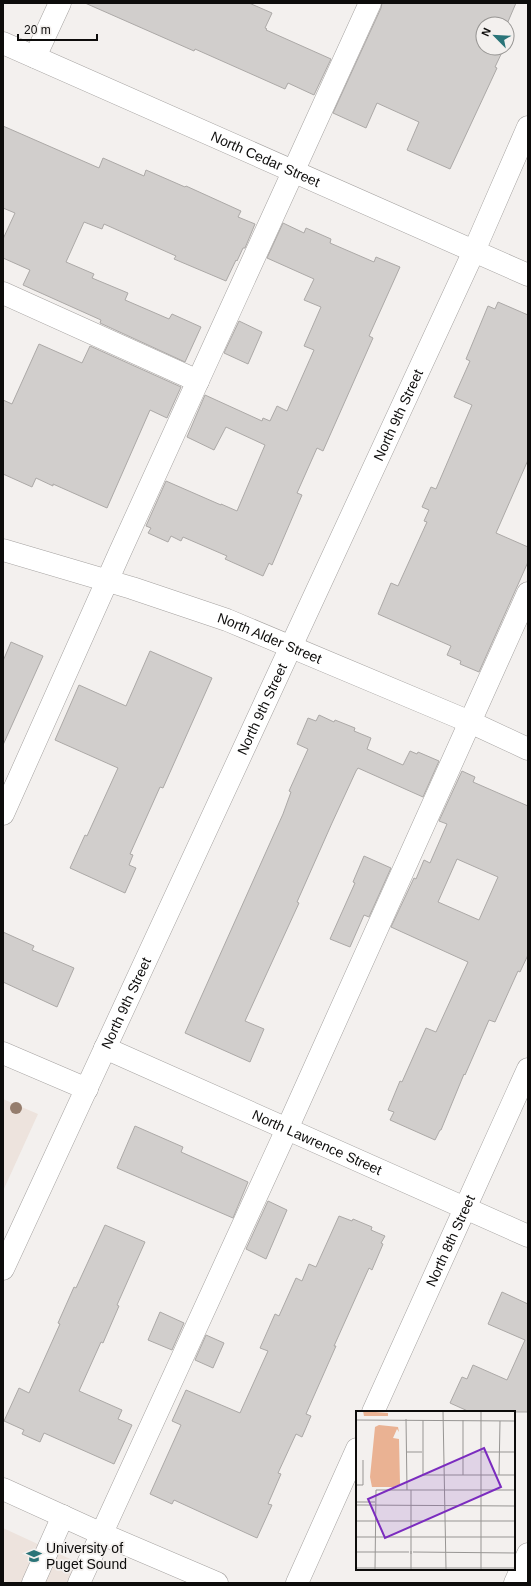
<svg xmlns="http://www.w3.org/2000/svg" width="531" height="1586" font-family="Helvetica,sans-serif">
<rect width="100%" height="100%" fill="#f3f0ee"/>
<path fill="#ede3dd" d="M3,1099l35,15 -35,77z
M3,1528l78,36 -9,19h-69z"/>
<path fill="#d1cecc" stroke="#aca9a7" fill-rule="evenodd" d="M85,3h164l23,10 -7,15 2,1 -1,1 65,29 -17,36 -26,-12 -3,6 -90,-40 -1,2z
M382,3h134l-9,21h-24v24h21l-9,19 2,1 -47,101 -43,-19 12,-28 -42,-19 -11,25 -33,-15 48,-105z
M3,126l96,42 4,-10 41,18 2,-6 39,17 1,-1 55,25 -3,6 17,7 -10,24h-2l-6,13 -1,-1 -10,21 -52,-22 2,-3 -72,-32 -2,5 -18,-7 -18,40 28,12 -2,4 36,15 -3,7 44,19 3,-5 29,13 -16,35 -85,-39 1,-3 -78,-35 7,-15 -27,-12v-19l12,-26 -12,-5z
M283,223l21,10 2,-5 25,11 -1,4 44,19 2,-5 24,10 -31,69 4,2 -50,113 -6,-3 -20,45 5,2 -30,70 -3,-2 -6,13 -38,-17 2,-3 -44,-19 -2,4 -10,-5 -3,6 -20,-9 3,-5 -5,-2 20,-45 55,24v-1l16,7 28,-66 -39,-18 -12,23 -27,-13 18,-42 57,26 1,-3 7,3 7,-15 10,5 27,-61 -10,-4 17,-39 -17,-7 10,-21 -47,-21z
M498,302l30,13v145l-32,73 32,14v15l-49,110 -19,-8 1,-3 -14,-6 4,-9 -73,-32 13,-31 7,3 29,-64 -3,-1 5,-11 -7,-3 9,-20 5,2 36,-84 -18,-8 16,-36 -4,-2 22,-53 7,3z
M239,321l23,11 -14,32 -24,-11z
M39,344l43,19 8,-17 91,41 -14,31 -17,-8 -43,98 -54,-24v2l-17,-8 -4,9 -29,-13v-74l9,4z
M11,642l32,14 -40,89v-84z
M150,651l62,27 -49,110 -3,-1 -30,67 3,1 -4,10 7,3 -11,25 -55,-25 15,-33 2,1 31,-68 -63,-28 24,-55 47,21z
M319,715l15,7 1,-2 20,8 -1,3 17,7 -4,11 36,16 7,-14 7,3 1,-2 21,9 -16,36 -65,-29 -2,3 -24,52 -35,79 2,1 -54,118 19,8 -14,33 -65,-29 98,-219 8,-22 -2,-1 19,-42 -11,-5 11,-26 8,3z
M462,771l13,6 -2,5 55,24v149l-8,17 -2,-1 -23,51 -6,-2 -24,55 -1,-1 -23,56h-1l-5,10 -45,-20 4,-8 -6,-2 12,-29 2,1 24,-54 10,4 32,-70 -77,-35 23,-49 2,1 8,-19 6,3 17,-39 -8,-3zM457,859l41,18 -19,43 -41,-18z
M364,856l27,12 -22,49 -5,-2 -14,32 -20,-8 25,-56 -2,-1z
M3,932l31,14 -2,4 42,18 -17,39 -54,-25z
M135,1126l48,21 -2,5 67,30 -15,36 -116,-50z
M268,1201l19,9 -21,49 -20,-10z
M339,1216l13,5 1,-2 19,8 -1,3 14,6 -4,7 2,1 -11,26 -3,-2 -35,78h2l-30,68 5,2 -9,21 -6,-3 -18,39 3,1 -13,30 4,1 -15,33 -83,-38 -2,4 -22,-10 31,-69 -9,-4 14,-31 54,23 28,-62 -8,-3 15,-34 4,2 17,-38 6,3 7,-17 7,3z
M105,1225l40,17 -28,63 2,1 -16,37 -2,-1 -22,49 43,19 -4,9 14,6 -18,39 -70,-31 -4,9 -18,-8 2,-4 -20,-9 15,-33 10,5 31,-69 -2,-1 16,-36 2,1z
M502,1292l26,12v108h-58l-20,-9 12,-26 5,2 6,-14 34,15 18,-40 -37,-16z
M160,1312l24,11 -12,27 -24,-10z
M206,1335l18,8 -11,25 -18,-8z"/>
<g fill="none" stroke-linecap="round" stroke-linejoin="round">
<g stroke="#a5a2a0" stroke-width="23">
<g id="minor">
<path id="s1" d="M3,43l525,232"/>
<path d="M35,57l25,-54"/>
<path d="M3,293l195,88"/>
<path id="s2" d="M3,550l129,38 95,32 243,102 58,27"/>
<path d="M3,814l117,-262 250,-549"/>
<path id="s3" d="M105,1048l423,188"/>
<path d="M3,1053l84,36"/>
<path id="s4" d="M3,1269l471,-1018 54,-124"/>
<path id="s5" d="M373,1412c51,-115 104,-228 155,-343"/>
<path d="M3,1489l99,45 115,49"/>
<path d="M33,1583l30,-67"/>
<path d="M79,1583l208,-454 241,-536"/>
<path d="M297,1583l60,-134"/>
<path d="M515,1583l13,-29"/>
</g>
</g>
<use href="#minor" stroke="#fff" stroke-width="22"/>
</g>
<circle fill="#957d6d" cx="16" cy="1108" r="6"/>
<defs>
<g id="university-bare" transform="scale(1.2)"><path d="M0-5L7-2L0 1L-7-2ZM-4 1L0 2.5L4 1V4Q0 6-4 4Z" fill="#2a7478" stroke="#f3f0ee" stroke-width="2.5" paint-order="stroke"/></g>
</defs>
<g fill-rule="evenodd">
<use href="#university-bare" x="34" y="1556"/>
</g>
<g text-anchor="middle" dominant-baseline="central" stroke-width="3.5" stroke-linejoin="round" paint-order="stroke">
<g font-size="14" fill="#0d0c0b" stroke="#f3f0ee">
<text stroke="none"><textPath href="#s1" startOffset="287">North Cedar Street</textPath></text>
<text stroke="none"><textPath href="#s4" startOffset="941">North 9th Street</textPath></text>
<text stroke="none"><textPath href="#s2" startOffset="281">North Alder Street</textPath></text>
<text stroke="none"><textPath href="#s4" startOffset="617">North 9th Street</textPath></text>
<text stroke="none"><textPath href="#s4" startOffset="293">North 9th Street</textPath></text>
<text stroke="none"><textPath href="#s3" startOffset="232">North Lawrence Street</textPath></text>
<text stroke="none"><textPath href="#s5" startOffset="188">North 8th Street</textPath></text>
</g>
<g font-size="14" fill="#0d0c0b" stroke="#f3f0ee" text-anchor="start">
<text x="46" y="1548">University of<tspan x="46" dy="16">Puget Sound</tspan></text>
</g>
</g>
<g transform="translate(356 1411)">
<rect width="159" height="159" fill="#f3f0ee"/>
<path d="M7,0l25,2v3h-24zM23,14l19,2 1,5 -2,-3 -4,9 6,1 1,45 -6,3h-22l-2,-10 5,-50z" fill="#eab293"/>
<path fill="none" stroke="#979593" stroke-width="1" d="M87,0l3,158M125,0v158M50,8l1,71M0,9l159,1M67,9v55h92M51,41h15M125,41h34M107,64v-55M143,64l1,-54M0,74h7v-25M0,91h19M0,94l159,1M0,110h159M0,126h159M55,140v-61M0,141h53M57,141l102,1M0,157h159M55,158v-18v3M19,159l1,-80h139"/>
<path fill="#7b2cbf" fill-opacity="0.15" stroke="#7b2cbf" stroke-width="2" d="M128,37l17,39 -116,51 -17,-39z"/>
<rect width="159" height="159" fill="none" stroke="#0d0c0b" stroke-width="2"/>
</g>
<rect width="531" height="1586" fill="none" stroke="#0d0c0b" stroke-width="8"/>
<g transform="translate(495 36) rotate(294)"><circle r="19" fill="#f3f0ee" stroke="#979593"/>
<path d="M0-3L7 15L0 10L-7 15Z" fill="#2a7478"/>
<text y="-6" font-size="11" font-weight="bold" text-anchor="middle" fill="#0d0c0b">N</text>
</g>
<path d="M18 34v6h79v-6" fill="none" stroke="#0d0c0b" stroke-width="2"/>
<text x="24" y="34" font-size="12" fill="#0d0c0b" stroke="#f3f0ee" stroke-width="3" paint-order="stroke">20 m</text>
</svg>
